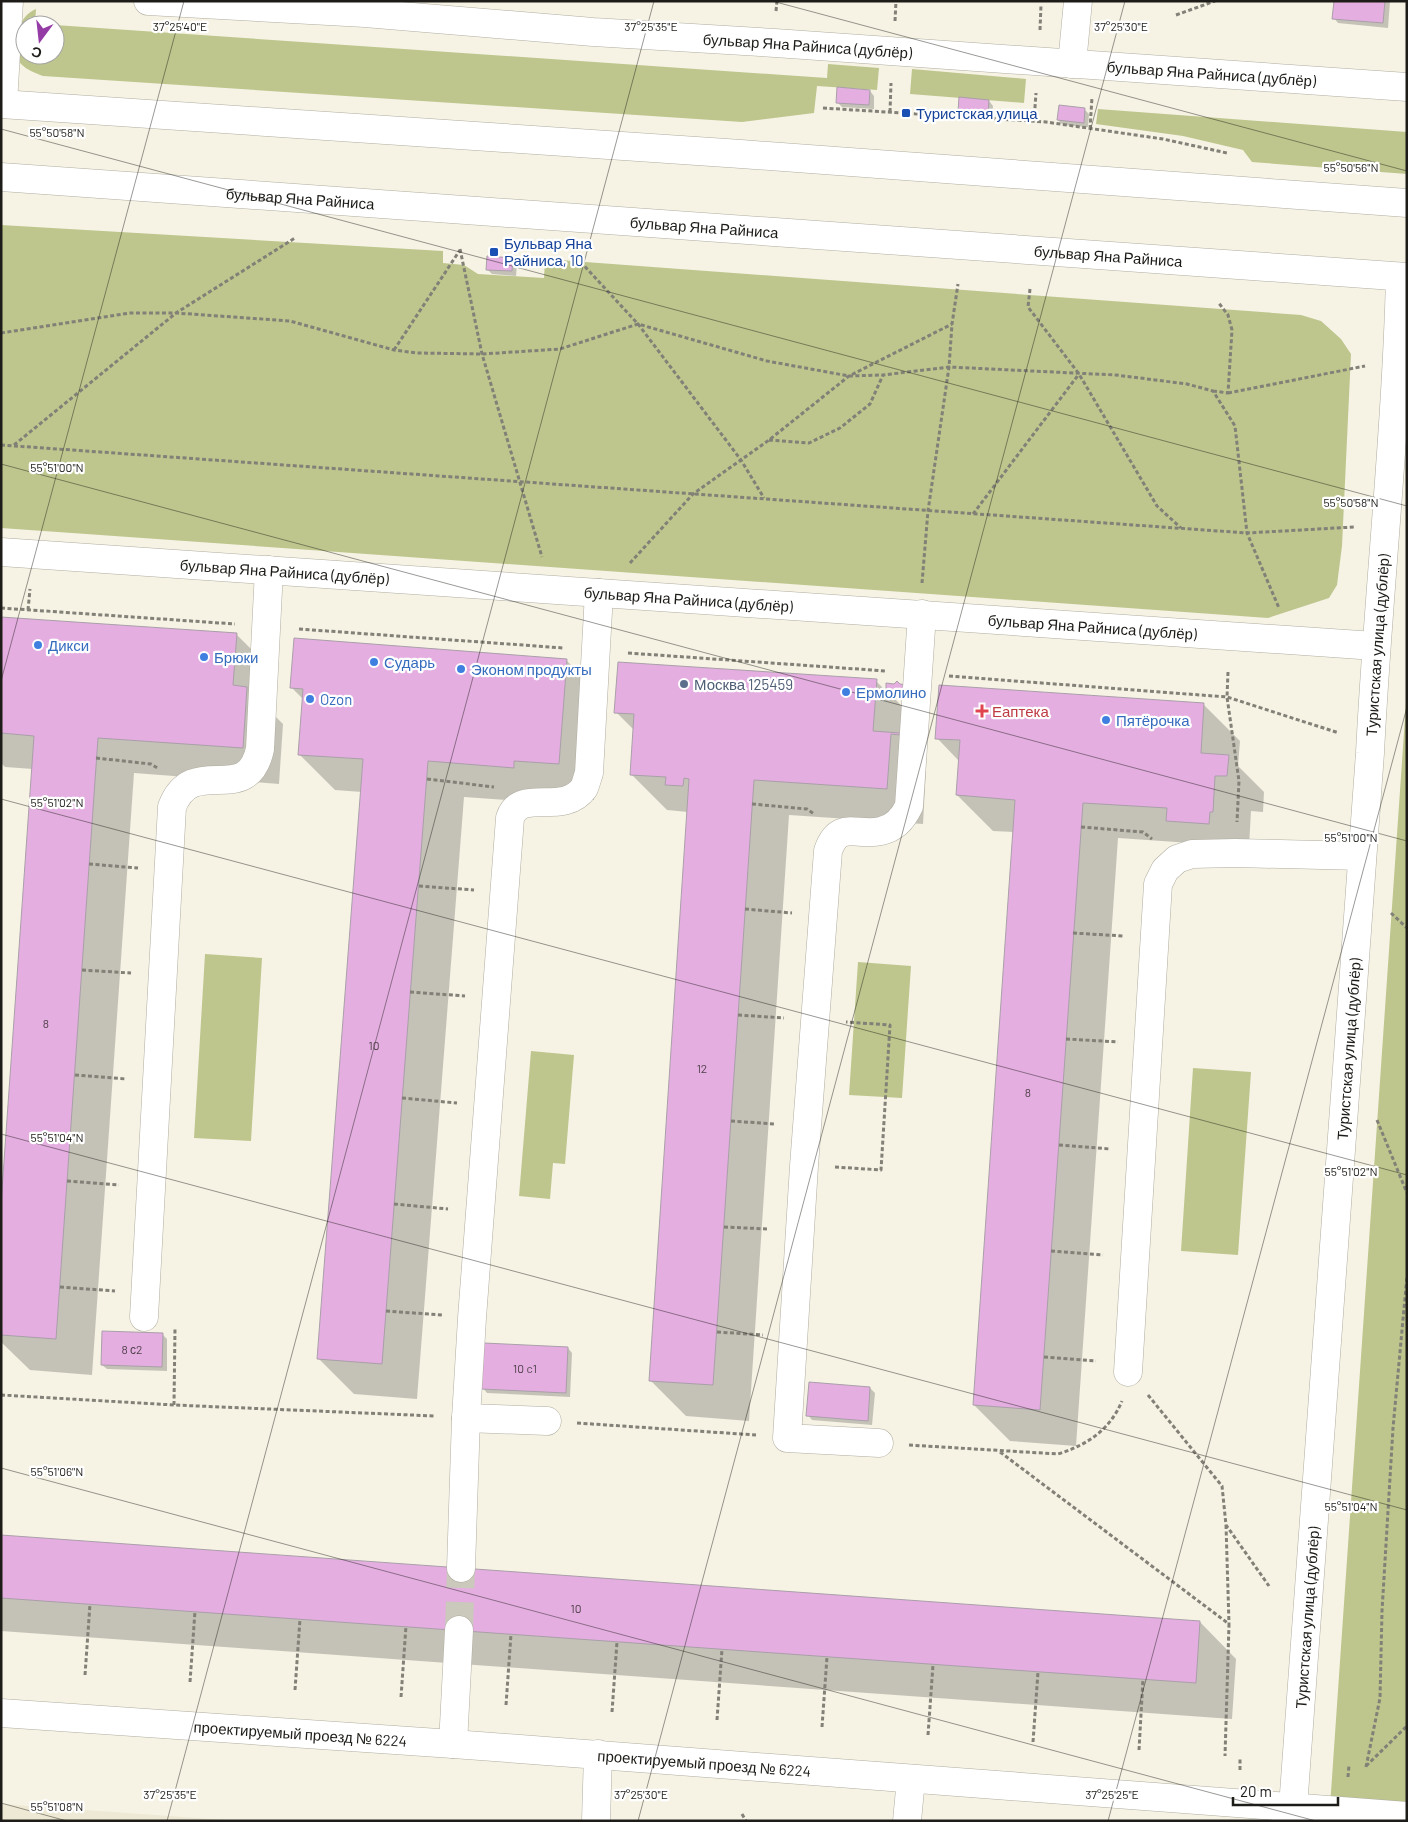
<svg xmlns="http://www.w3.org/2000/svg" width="1408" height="1822" font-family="Barlow,sans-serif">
<rect width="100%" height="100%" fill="#f6f3e5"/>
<path fill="#eee9d4" d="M1,1804l238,17h-238z"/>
<path fill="#bec68d" d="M36,9l-1,15 20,1h-30v30h30v-30l772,53 1,-14 51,4 -2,22 -60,-4 -3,27 -72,9 -699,-46c-10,-4 -25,-9 -27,-22 -1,-3 1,-8 1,-12 2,-15 4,-26 19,-33z
M912,69l114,10 -2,24 -114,-9z
M1098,109l309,23v42l-155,-12 -9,-12 -60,-14 -87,-12z
M1,225l442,26v12l21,2 14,9 66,4 1,-19 756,56 20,6 20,18 10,15 -9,192 -5,39 -8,13 -61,20 -1267,-90z
M1407,689v1132h-78z
M205,954l57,4 -11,183 -57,-3z
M858,962l53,4 -9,132 -53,-3z
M531,1051l43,4 -9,109 -12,-1 -3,36 -31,-3z
M1193,1068l58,4 -13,183 -57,-4z"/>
<path fill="#0003" d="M1335,1h55l-2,27 -50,-5 -4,-5z
M870,91l4,5v13l-32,-2 -5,-5z
M989,101l4,5 -1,12 -28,-2 -5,-5z
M1084,109l5,5 -1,13 -25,-2 -5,-5z
M513,260l4,4 -1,12 -24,-2 -5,-5z
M1,618l236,17 36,36 -3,40 13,13 -4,60 -145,-11 -42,602 -62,-5 -29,-28v-120l32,-453 -28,-2 -4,-4z
M566,660l36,36 -8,104 -44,-4 -1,7 -85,-6 -47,602 -63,-5 -36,-36 44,-566 -27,-2 -36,-36 4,-55 -11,-11z
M876,681l11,11 1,-7 23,15 -16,-1 17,18 -2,36 16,16 -3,55 -134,-9 -40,606 -63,-5 -36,-36 38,-568 -21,-2 -36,-36 3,-44 -18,-18z
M1204,705l36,36 -2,25 26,26 -1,20 -12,-1 -2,36 -131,-9 -42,608 -66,-5 -36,-36 40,-573 -21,-1 -36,-36 2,-34 -22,-23z
M162,1334l5,5v32l-60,-2 -5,-4z
M568,1348l4,5 -2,44 -83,-4 -4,-5z
M870,1388l5,5 -3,32 -60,-5 -4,-5z
M1,1537l1199,85 36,37 -4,60 -1231,-88z"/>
<path fill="#e4aee1" stroke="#aa9fa9" d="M1334,1h51l-2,22 -51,-4z
M837,87l33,3 -1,15 -33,-2z
M959,97l30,3 -1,13 -30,-2z
M1059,105l26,3 -1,15 -27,-3z
M487,256l26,2 -1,13 -26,-1z
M1,617l236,16 -4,52 14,2 -4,61 -145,-10 -42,601 -55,-4v-131l33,-468 -33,-3z
M294,638l273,21 -8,105 -45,-3v7l-86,-7 -46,603 -65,-5 46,-600 -65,-4 5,-66 -13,-1z
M618,662l259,17 -4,52 27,2v2l-9,-1 -4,55 -133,-9 -41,605 -64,-4 40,-602 -5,-1 -1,8 -18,-1 1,-8 -36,-2 4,-61 -20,-1z
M897,681l3,3 8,1 -1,11 -21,-1v-12l8,1z
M939,685l265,18 -3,50 28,2 -2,21h-12l-2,36h-3l-1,12 -43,-3 1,-13 -84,-5 -43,607 -67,-5 42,-605 -59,-5 4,-55 -25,-1z
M102,1331l61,2 -1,34 -61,-2z
M484,1343l84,4 -2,46 -85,-4z
M809,1382l61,5 -2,34 -62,-5z
M1,1535l1199,86 -4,62 -1195,-85z"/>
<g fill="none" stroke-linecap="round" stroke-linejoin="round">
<path stroke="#cbc8bc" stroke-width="28" stroke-dasharray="28 14" stroke-linecap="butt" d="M459,1630l2,-62"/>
<g stroke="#b0ada0" stroke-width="29">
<g id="minor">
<path id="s1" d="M148,1l217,12 228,19 182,11 632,44"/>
<path d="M1072,64l6,-63"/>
<path d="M3,104l6,-103"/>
<path id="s2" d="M1,552l1374,94"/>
<path d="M144,1317l28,-510c21,-55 75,2 88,-58l9,-179"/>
<path d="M1128,1372l30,-488 7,-14 12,-11 15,-5 43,-1 127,3"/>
<path d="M466,1418l81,3"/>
<path d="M879,1443l-92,-5 17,-272 24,-315c11,-32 30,-14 53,-20 14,-3 22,-12 28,-25l13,-192"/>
<path d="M461,1568l5,-150 6,-100 38,-500c10,-31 53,-1 74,-30 2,-4 3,-10 5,-15l10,-180"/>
<path id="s3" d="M1,1713l452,31 954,72"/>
<path d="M453,1744l6,-114"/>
<path d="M596,1821l2,-67"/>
<path d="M907,1821l4,-42"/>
<path id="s4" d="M1292,1821l78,-1068c8,-159 26,-317 30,-476"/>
</g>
</g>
<g stroke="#b0ada0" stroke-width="29">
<g id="major">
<path d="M1,104l740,50 666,49"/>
<path id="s5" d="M1,177l1406,100"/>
</g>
</g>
<path stroke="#828077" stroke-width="3" stroke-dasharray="4 2.5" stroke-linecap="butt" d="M776,11l1,-10
M1176,15l39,-14
M895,21l1,-20
M1040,30l1,-25
M823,108l223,14 117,17 64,14
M890,112l1,-29
M1034,121l2,-28
M1090,129l2,-32
M460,249l22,105 60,203
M576,257l62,67 103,136 23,38
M1030,289l-2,18 51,67 78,132 24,22
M1,333l129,-20h46l114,8 104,29 23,3 65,1 78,-5 78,-25 129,37 82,15 34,-1 66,-8 167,8 71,9 26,7 22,35 12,107 32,75
M394,350l66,-100
M1213,391l15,2 4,-63 -4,-15 -10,-13
M1228,393l137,-27
M769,440l40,3 31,-15 30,-24 13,-29
M1,445l1246,88 107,-6
M14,445l162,-132 119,-75
M973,514l106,-140
M630,563l63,-69 76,-54 80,-64 103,-52
M922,583l6,-72 21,-144 3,-43 6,-40
M1,608l234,16
M28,610l2,-21
M299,629l265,19
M628,653l258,18
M1228,672l-1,25 12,84 -2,41
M949,676l278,21 112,36
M96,758l55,6 8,5
M427,779l67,8
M752,804l55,5 7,5
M1081,827l62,5 9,7
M89,864l49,4
M419,886l55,4
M745,909l47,4
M1391,913l16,15
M1073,933l51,3
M82,970l49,3
M410,992l55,4
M738,1015l46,3
M1066,1039l52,3
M75,1075l51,4
M402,1098l55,5
M1377,1120l30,73
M731,1121l44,3
M1059,1145l51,4
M835,1167l46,3 9,-145 -44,-3
M67,1181l52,4
M394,1204l54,5
M724,1227l44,2
M1051,1251l52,4
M60,1287l55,4
M386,1311l56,4
M717,1332l46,3
M1044,1357l52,4
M1,1395l173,10 261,11
M1148,1395l74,91 4,39 43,61
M174,1405l1,-77
M577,1423l179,12
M909,1445l149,9c29,-9 52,-24 64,-53
M1000,1452l229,172 -4,132
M1226,1525l3,99
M85,1675l5,-71
M190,1682l5,-71
M295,1690l5,-71
M401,1697l5,-71
M506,1705l5,-71
M612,1712l5,-70
M717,1720l5,-71
M822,1727l5,-70
M928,1735l5,-70
M1033,1742l5,-70
M1139,1750l4,-71
M1366,1766l41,-40
M1366,1767l14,-69 2,-87 11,-183 14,-152
M1240,1770v-13
M1348,1777l1,-12
M742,1814l4,7"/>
<use href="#minor" stroke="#fff" stroke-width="28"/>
<use href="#major" stroke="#fff" stroke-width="28"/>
</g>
<path fill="none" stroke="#1e1c18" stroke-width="1" stroke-opacity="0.45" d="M772,1l635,170M1,129l1406,377M1,464l1406,377M1,681l183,-680M1,799l1406,376M1,1134l1406,376M1,1468l1315,353M1,1803l66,18M167,1821l487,-1820M638,1821l487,-1820M1108,1821l299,-1114"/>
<g fill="#1a4fb4" stroke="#fff" stroke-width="2">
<rect x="901" y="108" width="10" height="10" rx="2.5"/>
<rect x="489" y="247" width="10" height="10" rx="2.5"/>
</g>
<g fill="#3f7fe0" stroke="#fff" stroke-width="2">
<circle cx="38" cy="645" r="5"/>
<circle cx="204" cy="657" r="5"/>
<circle cx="374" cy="662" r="5"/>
<circle cx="461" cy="669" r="5"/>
<circle cx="846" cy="692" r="5"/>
<circle cx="310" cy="699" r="5"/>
<circle cx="1106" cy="720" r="5"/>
</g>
<circle fill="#5c6f8a" stroke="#fff" stroke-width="2" cx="684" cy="684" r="5"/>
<path fill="#e0444e" stroke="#fff" stroke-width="2" d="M979.5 703.5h5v5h5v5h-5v5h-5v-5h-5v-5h5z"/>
<g text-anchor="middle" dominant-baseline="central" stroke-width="4.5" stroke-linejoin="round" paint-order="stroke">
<g font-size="12" fill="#50404a">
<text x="46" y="1023">8</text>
<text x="374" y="1045">10</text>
<text x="702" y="1068">12</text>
<text x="1028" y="1092">8</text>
<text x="132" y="1349">8 с2</text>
<text x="525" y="1368">10 c1</text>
<text x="576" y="1608">10</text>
</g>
<g font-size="15" fill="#1e1c18" stroke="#fff">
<text stroke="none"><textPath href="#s1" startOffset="661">бульвар Яна Райниса (дублёр)</textPath></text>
<text stroke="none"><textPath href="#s1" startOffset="1066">бульвар Яна Райниса (дублёр)</textPath></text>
<text stroke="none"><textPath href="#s5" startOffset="300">бульвар Яна Райниса</textPath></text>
<text stroke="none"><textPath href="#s5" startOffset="705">бульвар Яна Райниса</textPath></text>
<text stroke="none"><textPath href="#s5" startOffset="1110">бульвар Яна Райниса</textPath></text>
<text stroke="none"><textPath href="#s2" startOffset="284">бульвар Яна Райниса (дублёр)</textPath></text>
<text stroke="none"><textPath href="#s2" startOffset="689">бульвар Яна Райниса (дублёр)</textPath></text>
<text stroke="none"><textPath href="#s2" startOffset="1094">бульвар Яна Райниса (дублёр)</textPath></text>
<text stroke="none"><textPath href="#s4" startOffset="1179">Туристская улица (дублёр)</textPath></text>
<text stroke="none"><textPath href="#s4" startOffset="774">Туристская улица (дублёр)</textPath></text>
<text stroke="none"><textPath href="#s4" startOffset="204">Туристская улица (дублёр)</textPath></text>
<text stroke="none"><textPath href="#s3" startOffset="300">проектируемый проезд № 6224</textPath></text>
<text stroke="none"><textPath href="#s3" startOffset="705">проектируемый проезд № 6224</textPath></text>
</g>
<g font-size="15" fill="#164399" stroke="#fff" text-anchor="start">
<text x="916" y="113">Туристская улица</text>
<text x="504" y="243">Бульвар Яна<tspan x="504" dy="17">Райниса, 10</tspan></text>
</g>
<g font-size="15" fill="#366cbe" stroke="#fff" text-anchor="start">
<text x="48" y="645">Дикси</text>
<text x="214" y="657">Брюки</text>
<text x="384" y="662">Сударь</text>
<text x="471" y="669">Эконом продукты</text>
<text x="856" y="692">Ермолино</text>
<text x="320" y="699">Ozon</text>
<text x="1116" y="720">Пятёрочка</text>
</g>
<g font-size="15" fill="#4e5e75" stroke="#fff" text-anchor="start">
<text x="694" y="684">Москва 125459</text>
</g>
<g font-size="15" fill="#be3a42" stroke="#fff" text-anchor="start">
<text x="992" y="711">Еаптека</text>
</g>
</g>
<g font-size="12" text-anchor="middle" fill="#1e1c18" stroke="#fff" stroke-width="4.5" stroke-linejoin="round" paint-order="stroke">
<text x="180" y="31">37°25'40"E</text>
<text x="651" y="31">37°25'35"E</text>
<text x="1121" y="31">37°25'30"E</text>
<text x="57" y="137">55°50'58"N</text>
<text x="1351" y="172">55°50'56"N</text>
<text x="57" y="472">55°51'00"N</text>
<text x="1351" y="507">55°50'58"N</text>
<text x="57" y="807">55°51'02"N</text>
<text x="1351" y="842">55°51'00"N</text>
<text x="57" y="1142">55°51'04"N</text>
<text x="1351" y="1176">55°51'02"N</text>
<text x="57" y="1476">55°51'06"N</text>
<text x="1351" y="1511">55°51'04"N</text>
<text x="170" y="1799">37°25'35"E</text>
<text x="641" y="1799">37°25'30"E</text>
<text x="1112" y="1799">37°25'25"E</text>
<text x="57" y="1811">55°51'08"N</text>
</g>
<rect width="1408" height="1822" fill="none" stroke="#1e1c18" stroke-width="5"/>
<g transform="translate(40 40) rotate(195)"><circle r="24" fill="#ffffff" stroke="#a5a4a3"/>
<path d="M0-4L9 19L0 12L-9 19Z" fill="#953ba6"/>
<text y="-8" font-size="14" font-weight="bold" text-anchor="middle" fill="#1e1c18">С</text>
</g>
<path d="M1233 1797v8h105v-8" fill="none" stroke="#1e1c18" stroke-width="2.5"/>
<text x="1240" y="1797" font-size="15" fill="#1e1c18" stroke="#ffffff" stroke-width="4" paint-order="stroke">20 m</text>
</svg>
